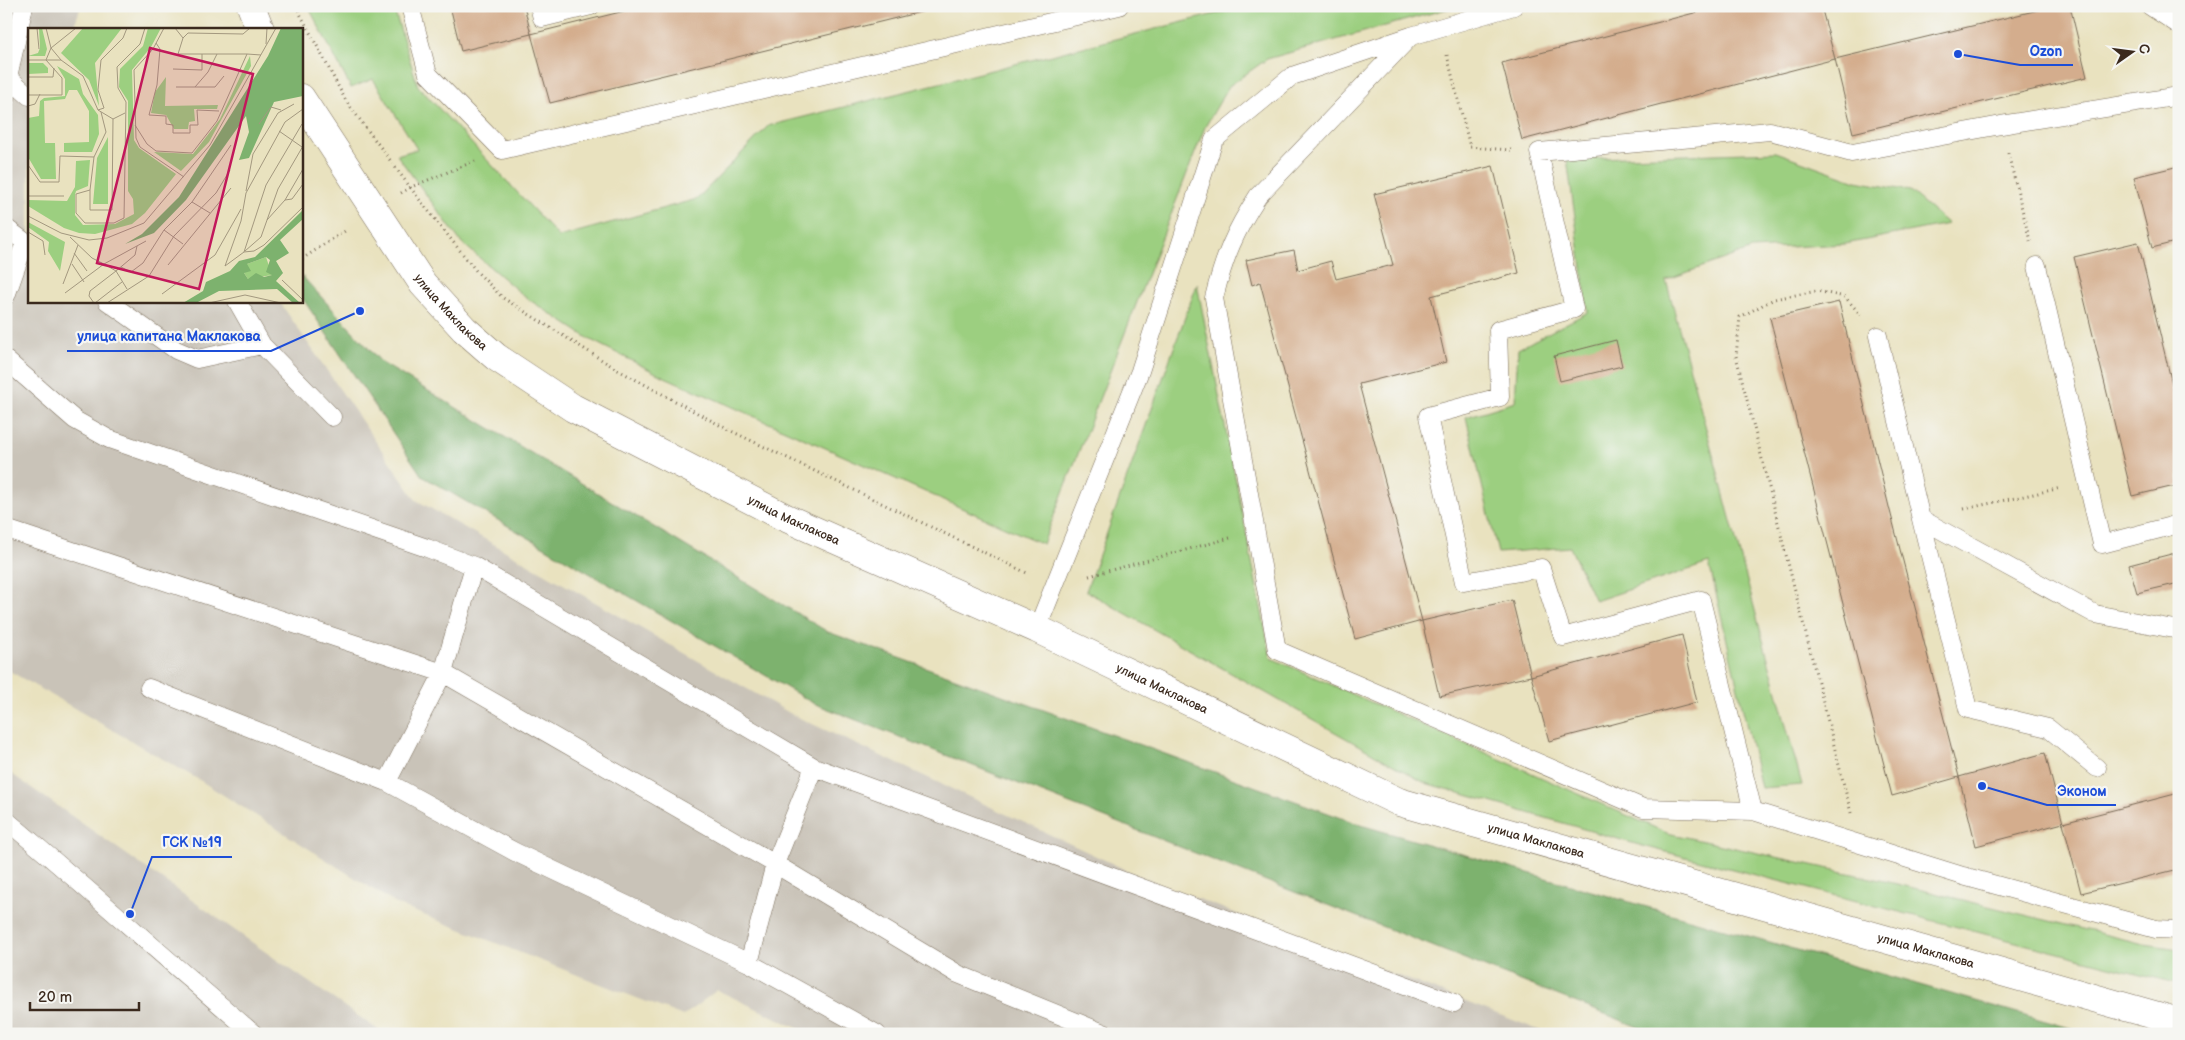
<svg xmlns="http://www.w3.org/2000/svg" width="2185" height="1040" font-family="'Balsamiq Sans',sans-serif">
<rect width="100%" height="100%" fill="#f6f6f2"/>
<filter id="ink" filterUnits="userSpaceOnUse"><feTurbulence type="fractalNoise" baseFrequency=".02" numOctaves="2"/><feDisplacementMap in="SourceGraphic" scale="10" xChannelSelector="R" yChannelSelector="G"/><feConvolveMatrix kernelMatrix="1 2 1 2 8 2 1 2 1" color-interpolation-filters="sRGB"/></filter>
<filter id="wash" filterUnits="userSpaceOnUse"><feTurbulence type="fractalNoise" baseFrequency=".0096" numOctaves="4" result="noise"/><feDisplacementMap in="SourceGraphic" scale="20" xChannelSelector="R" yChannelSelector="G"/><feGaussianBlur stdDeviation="1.12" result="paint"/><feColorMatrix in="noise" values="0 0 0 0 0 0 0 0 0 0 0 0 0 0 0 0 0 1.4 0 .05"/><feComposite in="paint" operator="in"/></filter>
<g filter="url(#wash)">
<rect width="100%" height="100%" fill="#e9e2bf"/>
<path fill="#c9c3b8" d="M6,6h75l-6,17 5,6h-51v272h250l137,199 377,215 346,161 410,158h-739l-93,-44 -34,26 -285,-111 -197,-124 -195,-112z
M6,770l271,190 107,74h-378z"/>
<path fill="#9ccf80" stroke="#6c7c4f" d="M308,6h85l25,80 141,151 138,-38 71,-73 479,-120h210l-190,53 -38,27 -24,41 -162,417 -385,-170 -67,-34 -66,-43 -64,-55 -64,-87 20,-6 -44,-70 -22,9z
M1776,152l80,29 54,10 38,33 -103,20 -93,5 -86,31 136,505 -41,3 -52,-225 -114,38 -25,-54 -72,6 -32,-136 49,-15 3,-53 70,-37 -21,-153z
M1197,284l74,374 396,175 222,49 255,62 35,5v35l-540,-139 -214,-62 -339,-192z"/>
<path fill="#7db26e" stroke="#5c6e46" d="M301,275l81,88 446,269 536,194 727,208h-435l-843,-331 -391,-227 -121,-180z"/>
<g id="blocks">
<path fill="#d4ad8d" d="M450,6h74l7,28 -70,17z
M645,6h296v1l-391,96 -19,-69z
M1721,6h100l14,53 -313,81 -20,-77z
M2055,6h15l17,71 -234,56 -18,-74z
M1493,166l26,107 -88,23 15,66 -87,22 63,237 -67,18 -95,-357 -8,3 -6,-25 48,-10 4,20 33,-9 5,18 57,-14 -19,-71z
M2179,166v75l-27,7 -18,-71z
M2138,242l41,171v72l-47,11 -58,-239z
M1839,302l50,205 70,270 86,-24 18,70 -87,23 -17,-69 -67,19 -122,-478z
M1616,340l6,26 -62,15 -6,-25z
M2179,552v31l-42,10 -8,-28z
M1512,600l19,76 -92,20 -17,-75z
M1682,635l15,67 -148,39 -18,-65z
M2179,793v76l-98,24 -18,-70z"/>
</g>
</g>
<g filter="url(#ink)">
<use href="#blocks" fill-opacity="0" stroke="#786a56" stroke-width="1"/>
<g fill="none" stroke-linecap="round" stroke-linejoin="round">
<g stroke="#786a56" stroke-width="19">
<path id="lane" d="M24,6l-16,71 21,19
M410,6l18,68 74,76 617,-144
M539,6l3,12 49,-12
M2150,6l29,19
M1411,36l-153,160c-23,35 -34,61 -44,102l63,352 366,158 110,3 210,65 193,53 23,1
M6,76l2,1 -2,22
M6,228l23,17
M2037,266l65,278 77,-20
M6,296l19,-54
M107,301l69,49 21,9 65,-14
M237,301l25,44 70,72
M1878,336l43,183 174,95 84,16
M6,360l69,60 34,19 318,109 47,18 340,201 640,236
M1921,519l47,190 80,19 49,40
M6,529l437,144 332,191 183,110 148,60
M1037,629l103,-258 74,-231 78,-64 119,-40 103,-30
M149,688l238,94 128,70 234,111 128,71
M387,782l56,-109 31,-107
M1753,811l-52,-211 -138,37 -22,-69 -77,14 -36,-166 72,-19 -2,-67 76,-21 -35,-157 231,-21 82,22 149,-28 178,-29
M6,820c84,70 164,143 248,214
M749,963l26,-99 39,-97"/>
</g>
<g stroke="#786a56" stroke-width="29">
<g id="secondary">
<path d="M251,6l9,23"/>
<path id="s1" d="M301,98l122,186 41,45 32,28 77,51 211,109 253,112 362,173 780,220"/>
</g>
</g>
<path stroke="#786a56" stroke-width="3" stroke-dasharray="1 4" stroke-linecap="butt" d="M296,6l50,95 73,98 58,73 26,26 115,72 107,58 304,146
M1447,55l23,92 41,3
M2008,153l22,88
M401,193l10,-6 64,-26
M302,259l46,-30
M1964,509l97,-21
M1089,576l141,-38
M1851,813l-115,-457 4,-39 34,-18 43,-8 28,6 16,18"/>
<use href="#lane" stroke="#fff" stroke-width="18"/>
<use href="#secondary" stroke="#fff" stroke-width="28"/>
</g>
</g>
<g text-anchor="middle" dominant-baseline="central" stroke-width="4.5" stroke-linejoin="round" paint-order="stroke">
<g font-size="12" fill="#3b2a1e" stroke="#f6f6f2">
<text stroke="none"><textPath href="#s1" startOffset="262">улица Маклакова</textPath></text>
<text stroke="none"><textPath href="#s1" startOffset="666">улица Маклакова</textPath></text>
<text stroke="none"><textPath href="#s1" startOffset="1071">улица Маклакова</textPath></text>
<text stroke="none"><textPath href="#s1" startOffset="1476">улица Маклакова</textPath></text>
<text stroke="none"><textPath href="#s1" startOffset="1881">улица Маклакова</textPath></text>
</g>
</g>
<g transform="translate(28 28)">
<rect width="275" height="275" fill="#e9e2bf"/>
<path d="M11,0h3l5,21 -2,7h-17l10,-3 2,-5zM55,0h39l-27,35 4,43 -10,-26 -28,-27zM120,0h13l-10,19 -19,23 2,70 5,8 37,26 -31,39 -13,11 -37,10 -16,-1 -15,-5 -36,-22v-6l39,1 8,-14 1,-26 14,-1 -2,26 -12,5 -1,4v20l8,10 32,-1 19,-10 -1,-15 -5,-8v-90l-9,-14 1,-18 23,-23zM222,28l1,10 -42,76 -28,29 -27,-19 39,2 27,-35zM0,35h15l5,5v5l-20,1zM29,38l22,13 4,15 15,21 1,19 -7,18h-28v-9l25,-1v-31l-12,-21h-8l-4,9 -21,2 1,42h10l1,36h-15l-13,-22v-39l11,-2 1,-15 4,-3 21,-2v-17zM138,49l-1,29 53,-1 -1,4h-23l1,12 -6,1 -1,7h-14l-8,-14 -15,-2 4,-21zM80,109v67h-15l4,-46zM0,194l37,20 -5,29 -12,-20 1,-9 -21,-15zM238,229l6,18 -24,4 -4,-6 3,-9z" fill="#9ccf80"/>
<path d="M253,0h22v68l-29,6 -25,56 -10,2 10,-28 -3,-16 -60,84 -32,33 -29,11 17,-10 37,-37 89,-141zM275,182v9l-23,21 9,13 -13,8 7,12 -7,8 24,22h-7l-16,-14 -58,2 -23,12h-13l20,-12 3,-9 24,-11 9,-10 16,-4zM238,229l4,3 -4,12 6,3 -8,2 -8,-4 -8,6 -4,-6 7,-2 -4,-7z" fill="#7db26e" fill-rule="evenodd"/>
<path fill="none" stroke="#a3987f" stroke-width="1" d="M9,0l2,21M136,0l-11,21 -19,21 2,68 4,9 44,30M147,0l8,10 5,-5 55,1 7,-6M155,10l-5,16h69M128,15l4,6 -3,36 -8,30 17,1v8l7,1v8h17v-8h8l-1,-15 22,1M238,16l1,-16M0,32h33l22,16 15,34 15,9 12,-6M18,32l5,-12 -5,-20M33,32l-10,-12 25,-20M145,41l29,1v-16M0,49h25l1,-9M148,59h19l13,-15 9,-18M167,59h20l9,-11M0,67h34v-17l-16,-18M0,78l7,-2 5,-10M70,82l6,-2 -6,-18 3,-30 22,-22 4,-10M231,96l12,-17 10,3M107,97l12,19 9,7 36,2 25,-32 30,-67 14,1M251,103l23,16M66,129l-4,33 -14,4v19l9,10h29l10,-5 2,-116 -8,-14 -1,-21 23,-23 5,-16M0,137l12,17h19l1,-26 34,1 12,-25 -5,-20M62,162v20h22l1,-91M218,163l7,-37 25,-41 16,-9M0,168h36M257,172l7,-1 11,-15M164,174l18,11M0,188l33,17 28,7 18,-2 37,-15 66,-78 66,-117M239,192l18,-20 18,-31M136,202l19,14M0,204l15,9 2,14M42,209l22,21 12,6 42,-23M217,223l16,-14 17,-48 25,-43M216,224l10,-1 10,-6 39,-38M46,225l13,18M44,236l12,18M140,237l63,-77M197,238l16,-45 5,-28 39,-71 18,-13M197,238l19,-14 22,-67 36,-61M93,239l10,5 12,-9 21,-33 28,-28 39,-57M254,252l21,20M35,256l15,-39M37,265l39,-29 12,7 19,-16 2,-9M134,266l53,-39 26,-46M66,275l-5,-7 1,-5 26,-20 11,18M67,275l27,-21M79,275l42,-27 25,-40 42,-43 14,-23M181,275l36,-8 36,8"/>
<path fill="#c2185b" fill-opacity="0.15" stroke="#c2185b" stroke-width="2.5" d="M122,20l103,26 -54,215 -102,-26z"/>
<rect width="275" height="275" fill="none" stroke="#3b2a1e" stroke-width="2.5"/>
</g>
<path fill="none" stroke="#1d4ed8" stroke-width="2" d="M1958 54L2020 65H2073M360 311L271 351H67M1982 786L2047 805H2116M130 914L152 857H232"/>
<g fill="#1d4ed8" stroke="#f6f6f2" stroke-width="2">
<circle cx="1958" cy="54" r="5"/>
<circle cx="360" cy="311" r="5"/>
<circle cx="1982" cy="786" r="5"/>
<circle cx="130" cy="914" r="5"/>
</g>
<g font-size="14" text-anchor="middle" font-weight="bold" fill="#1d4ed8" stroke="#f6f6f2" stroke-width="4.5" stroke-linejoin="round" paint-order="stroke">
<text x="2046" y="56">Ozon</text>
<text x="169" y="341">улица капитана Маклакова</text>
<text x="2082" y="796">Эконом</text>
<text x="192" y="847">ГСК №19</text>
</g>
<rect width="2185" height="1040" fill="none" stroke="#f6f6f2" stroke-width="25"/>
<g transform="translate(2132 52) rotate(76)" stroke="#f6f6f2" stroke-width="4" paint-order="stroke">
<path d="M0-4L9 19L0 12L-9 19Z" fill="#3b2a1e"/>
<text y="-8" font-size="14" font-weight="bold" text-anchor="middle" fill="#3b2a1e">С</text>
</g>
<path d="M30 1002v8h109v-8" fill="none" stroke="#3b2a1e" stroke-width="2.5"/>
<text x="38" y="1002" font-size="15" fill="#3b2a1e" stroke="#f6f6f2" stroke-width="4" paint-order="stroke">20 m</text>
</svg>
